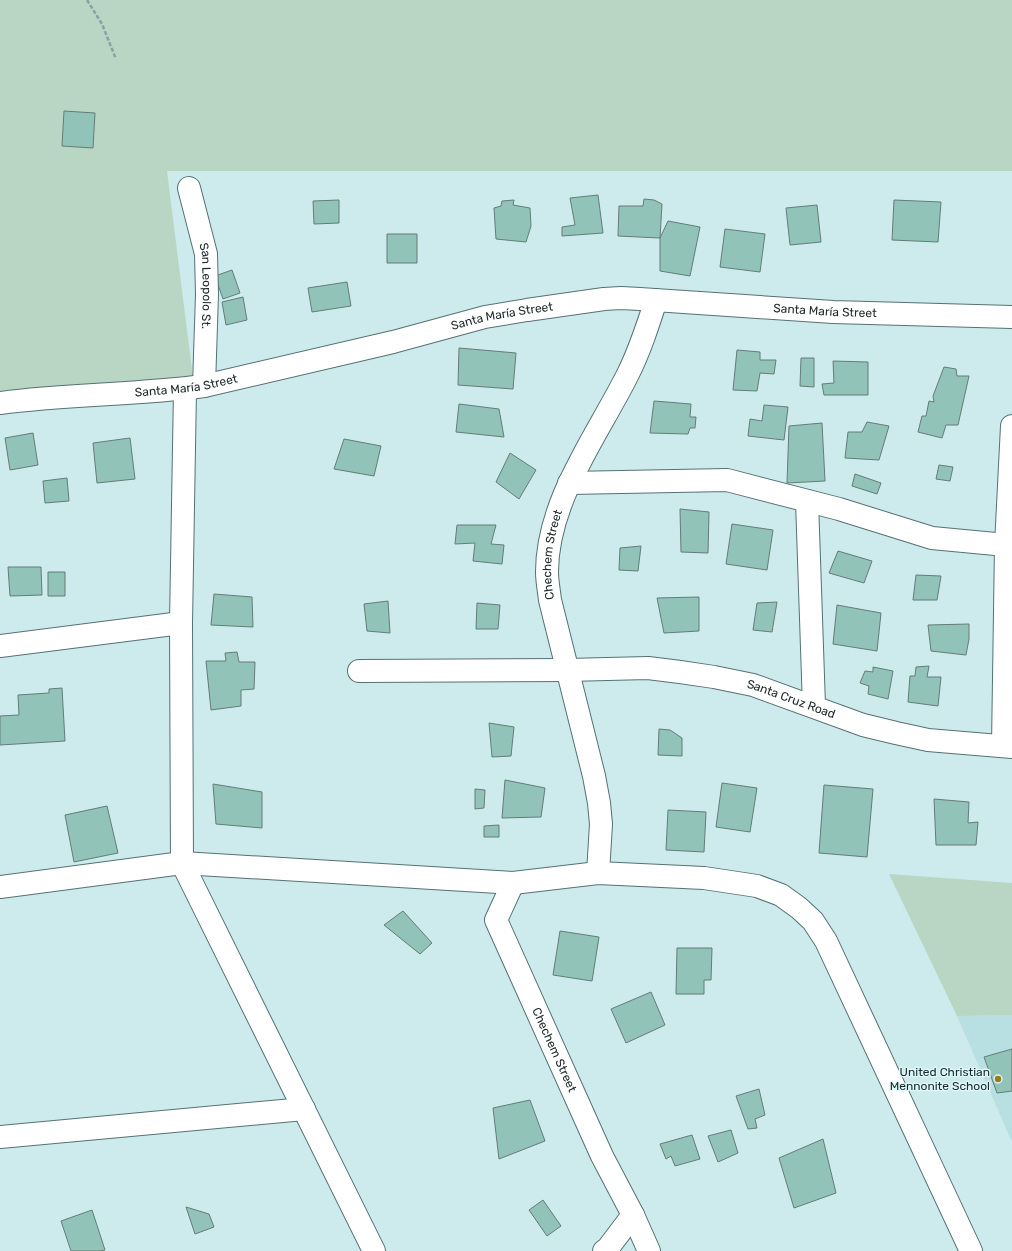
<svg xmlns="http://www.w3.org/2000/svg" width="1012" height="1251" font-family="Rubik,sans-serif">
<rect width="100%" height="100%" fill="#cdeaec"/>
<path fill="#b8dfe2" d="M1012,1015v127l-55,-126z"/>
<path fill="#b8d6c3" d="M0,0h1012v171h-845l26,207 -193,16z
M889,874l123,9v132l-55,1z"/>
<path fill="#92c3b9" stroke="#637d77" d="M64,111l31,2 -2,35 -31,-2z
M598,195l5,38 -41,3v-9l13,-2 -5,-27z
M644,199l10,1 8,4 -2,34 -42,-2 1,-30h24z
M339,200v23l-25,1 -1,-23z
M514,200l-1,5 17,3 1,18 -5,16 -30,-3 -2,-31 7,-2 1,-5z
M894,200l47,2 -3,40 -46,-2z
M817,205l4,37 -31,3 -4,-37z
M668,221l32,6 -10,49 -30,-5v-33z
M725,229l40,5 -5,38 -40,-5z
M387,234h30v29h-30z
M232,270l8,23 -17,6 -8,-23z
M347,282l4,24 -39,6 -4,-24z
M243,297l4,23 -21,5 -4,-23z
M459,348l57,5 -3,36 -55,-4z
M737,350l23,2v8h16l-2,14 -14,-1 -3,18 -24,-1z
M801,358h13v29l-14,-1z
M833,361l35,1v33h-44l-2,-11 12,-1z
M944,367l12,2 1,7h12l-11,49h-12l-4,13 -24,-6 4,-16h4l3,-15 5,1 -1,-6z
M654,401l37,3 -1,13h6l-1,11h-5l-2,6 -38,-1z
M459,404l40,5 5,28 -48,-5z
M764,405l24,2 -4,33 -36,-4 2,-17 12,2z
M867,422l22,4 -10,34 -34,-2 3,-26h14z
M822,423l3,58 -38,2 2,-57z
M33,433l5,32 -28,5 -5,-32z
M130,438l5,41 -38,4 -4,-40z
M344,439l37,7 -7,30 -40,-7z
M510,453l26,17 -17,29 -23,-17z
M939,465l14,2 -3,14 -14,-2z
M855,474l26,9 -4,11 -25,-8z
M67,478l2,23 -24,2 -2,-22z
M680,509l29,3 -1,41 -27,-1z
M732,524l41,6 -6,40 -41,-6z
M457,525h39l-5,19 13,1 -2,19 -29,-3 2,-18 -20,1z
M641,546l-3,25 -19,-1 1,-22z
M838,551l34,10 -8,22 -35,-10z
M8,567h33l1,28 -32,1z
M48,572h17v24h-17z
M916,575l25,1 -4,24h-24z
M214,594l38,3 1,30 -42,-2z
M699,597v34l-35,2 -7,-35z
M388,601l2,32 -23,-2 -3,-27z
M777,602l-5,30 -19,-2 4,-27z
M477,603l23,2 -2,24h-22z
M837,605l44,8 -4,38 -44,-7z
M969,624v15l-3,16 -35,-4 -3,-26z
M237,652l2,10h16l-1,27 -13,1v16l-30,4 -5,-49h20l-1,-8z
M929,666l-2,11h14l-3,29 -30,-4 2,-26h5l1,-9z
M873,667l20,4 -5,28 -20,-5 1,-8 -9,-3 5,-12 8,1z
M62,688l3,53 -65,4v-29l19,-1 -1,-20 31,-2v-4z
M489,723l25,4 -3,29 -19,1z
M659,729l11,1 12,8v18l-24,-1z
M505,780l40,8 -4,29 -39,1z
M722,783l35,5 -7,44 -34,-5z
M213,784l49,8v36l-46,-4z
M824,785l49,4 -6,68 -48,-4z
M475,789l10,1 -1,18 -9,1z
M934,799l35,3 -1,21 10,-1 -2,23h-40z
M107,806l11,47 -44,9 -9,-47z
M668,810l38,2 -2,40 -38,-2z
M499,825v12h-15v-11z
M403,911l29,32 -12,11 -36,-29z
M560,931l39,6 -7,44 -39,-6z
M677,948h35l-1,32h-7v14h-28z
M651,992l14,33 -39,18 -15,-34z
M1012,1049v42l-15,2 -13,-36z
M759,1089l6,26 -10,4 2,9 -9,1 -12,-33z
M530,1100l15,41 -46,18 -6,-51z
M731,1130l7,23 -20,9 -10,-26z
M692,1135l8,24 -25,7 -4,-10 -5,3 -6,-15z
M823,1139l13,54 -42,15 -15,-50z
M543,1200l18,26 -14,10 -18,-26z
M186,1207l23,7 5,13 -19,7z
M92,1210l13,40 -5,1h-29l-10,-30z"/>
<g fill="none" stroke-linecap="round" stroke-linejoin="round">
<g stroke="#577173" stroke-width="24">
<g id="minor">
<path id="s1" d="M189,188l17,66 1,40 -3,92"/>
<path d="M185,389l-4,234 1,240 192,388"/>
<path id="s2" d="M0,403c68,-9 136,-8 204,-17l189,-44 92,-25 42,-7 77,-11 17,-1 19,1 193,13 179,5"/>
<path d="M569,483l158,-3 112,29 93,29 74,7"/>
<path d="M807,501l7,205"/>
<path d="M0,646l181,-23"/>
<path id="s3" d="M359,671l208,-1 81,-2 32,4 34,5 39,8 110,40 33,8 32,7 84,7"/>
<path d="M1003,746l3,-201 6,-119"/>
<path id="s4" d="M598,873l3,-49 -2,-21 -5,-27 -44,-176c-1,-9 -3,-19 -3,-28 0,-71 50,-136 81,-198 12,-24 20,-49 28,-74"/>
<path id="s5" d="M513,883l-17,37 106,236 31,59 16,36"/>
<path d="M0,887l182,-24 331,20 85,-10 106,5 53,8 24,9 18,13 14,13 13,20 145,310"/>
<path d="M0,1137l304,-28"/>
<path d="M604,1251l4,-3 25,-33"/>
</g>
</g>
<path stroke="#8aa0a2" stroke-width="2.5" stroke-dasharray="4 2" stroke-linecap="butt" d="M87,0l15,24 14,35"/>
<use href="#minor" stroke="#fff" stroke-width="22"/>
</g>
<circle fill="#977a23" stroke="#daf7fa" stroke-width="1.5" cx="998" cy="1079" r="4"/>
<g text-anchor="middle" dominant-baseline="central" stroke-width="3" stroke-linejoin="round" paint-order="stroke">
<g font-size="12" fill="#202b2c" stroke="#daf7fa">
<text stroke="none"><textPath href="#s1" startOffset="100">San Leopolo St.</textPath></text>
<text stroke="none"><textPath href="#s2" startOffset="836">Santa María Street</textPath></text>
<text stroke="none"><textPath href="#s2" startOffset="511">Santa María Street</textPath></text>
<text stroke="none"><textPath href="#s2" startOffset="187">Santa María Street</textPath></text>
<text stroke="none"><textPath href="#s4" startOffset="325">Chechem Street</textPath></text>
<text stroke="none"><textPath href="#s3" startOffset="436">Santa Cruz Road</textPath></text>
<text stroke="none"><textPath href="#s5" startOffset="183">Chechem Street</textPath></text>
</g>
<g font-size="12" fill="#202b2c" stroke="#daf7fa" text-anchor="end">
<text x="990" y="1072">United Christian<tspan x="990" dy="14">Mennonite School</tspan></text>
</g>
</g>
</svg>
